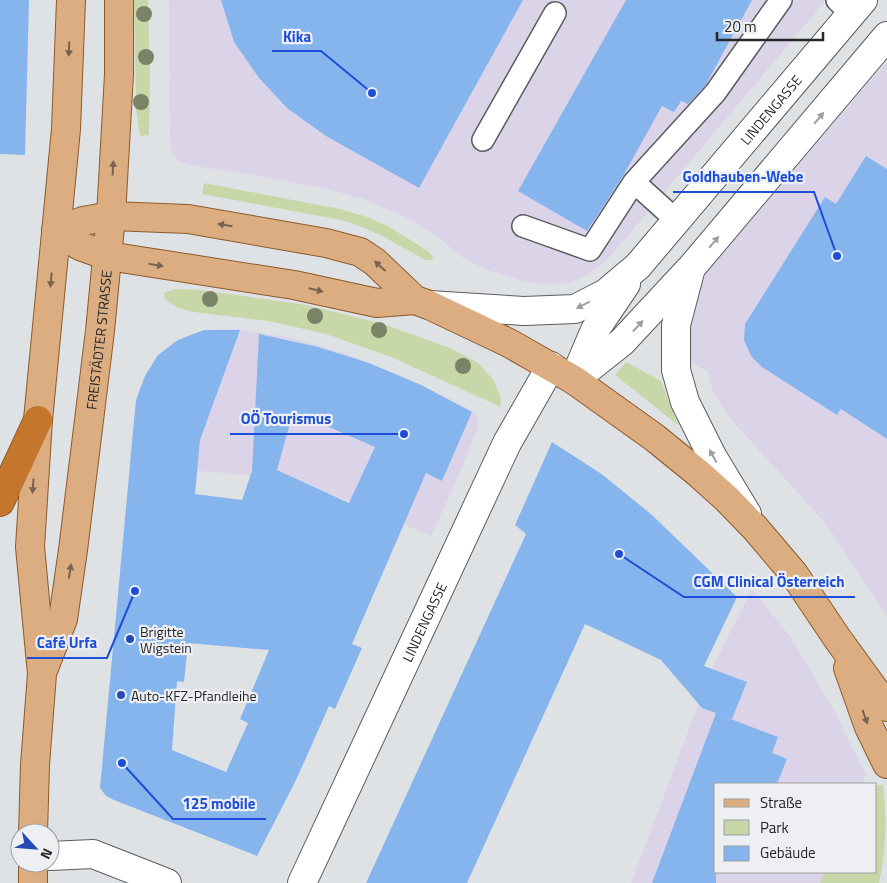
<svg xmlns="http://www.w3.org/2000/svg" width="887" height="883" font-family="'Titillium Web',sans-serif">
<rect width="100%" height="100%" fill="#dfe2e5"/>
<path fill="#dbd4e9" d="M169,0h657l-218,259 -20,16 -16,7 -21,3 -28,-4 -39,-12 -22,-12 -26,-21 -32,-20 -41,-17 -37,-10 -62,-12 -73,-12 -13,-4 -7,-9 -1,-13z
M887,62v554l-61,-92 -90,-99 -14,-18 -10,-18 -4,-18 -24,-11 11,-68 13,-21 168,-197z
M238,329l53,9 53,15 62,25 64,31 7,6 1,12 -20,50 -27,59 -156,-66 -1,8 -145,-14 6,-58 7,-24 15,-26 18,-15 28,-11z
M752,589l40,50 43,73 31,63 -4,9h-146v88h109l-5,11h-189l81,-215z"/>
<path fill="#c8d7a7" d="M134,0h14l2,76 -1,59 -9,1 -4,-27z
M204,183l136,26 24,7 24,10 41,26 5,6 -4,2h-5c-28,-16 -54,-32 -84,-40l-139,-26z
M176,289l25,1 105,15 77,19 67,24 27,14 16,17 7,16 1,12 -110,-50 -65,-23 -57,-13 -76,-9 -15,-4 -13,-9 -1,-6z
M626,362l35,19 17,44 -63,-50z
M876,785h7c4,30 3,68 -4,98h-59l5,-11h51z"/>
<path fill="#86b5ee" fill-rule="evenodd" d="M0,0h29l-4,155 -25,-1z
M221,0h302l-104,188 -93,-52 -39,-28 -28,-30 -25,-36z
M626,0h126l-47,86 -17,18 -7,-3 -7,11 -12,-6 -39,70 -36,55 -69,-40z
M866,156l21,13v270l-46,-30 -4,6 -75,-48 -11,-11 -7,-16 1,-16 80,-127 11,7z
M204,330h36l-40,110 -5,54 47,6 10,-29 7,-137 59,13 51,16 52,22 51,27 -30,69 -16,-8 -74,171 10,4 -27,61 -6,-3 -32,72 -40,78 -143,-56 -8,-4 -6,-8 36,-388 9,-24 13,-21 20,-15zM292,416l37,11 46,20 -26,56 -72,-33zM188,643l81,7 -29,69 8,4 -22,49 -54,-22 5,-69 7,1z
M552,442l51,33 49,40 85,82 -33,69 43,16 -15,37 -12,-4 58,22 -6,16 15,6 -10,25h-61v99h-64l64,-170 -14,-5 -41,-48 -76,-36 -118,259h-101l160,-349 -11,-9z"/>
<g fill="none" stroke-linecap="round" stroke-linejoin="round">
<g stroke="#5a5c5f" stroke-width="24">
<path id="lane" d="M837,0l14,14
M483,140l72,-127
M634,182l81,-89 66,-93
M523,226l67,24 44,-68 42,38"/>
</g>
<g stroke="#5a5c5f" stroke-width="30">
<g id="street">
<path id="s1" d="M429,305l95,6 51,-2 31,-16 32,-27 225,-266"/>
<path d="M575,377l20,-47 31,-46"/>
<path d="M574,380l48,-38 66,-71"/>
<path d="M747,514l-35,-58 -27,-54 -9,-32v-45l15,-57 196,-232"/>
<path d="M50,856l43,-2 74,29"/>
<path id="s2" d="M302,883l205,-440 44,-77"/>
</g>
</g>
<g stroke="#8d5a2c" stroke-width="30">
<g id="primary">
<path d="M56,231l27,-10 28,-5 77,3 138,24 34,9 15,10 40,38 14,5 80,38 65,37 81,58 43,35 29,26 28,29 39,46 43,64 50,69"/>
<path d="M56,231l24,15 28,10 186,29 83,18 38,-3"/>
<path id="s3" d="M44,668l19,-49 10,-69 27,-219 11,-115 8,-142v-74"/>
<path d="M848,668l21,59 18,37"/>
<path d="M33,833l2,-68 7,-91 -12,-127 8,-127 28,-291 5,-129"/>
<path d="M33,863v20"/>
</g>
</g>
<g stroke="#8d5a2c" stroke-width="30">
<path id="highway" d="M0,502l38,-82"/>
</g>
<use href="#lane" stroke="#fff" stroke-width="21"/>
<use href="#street" stroke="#fff" stroke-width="28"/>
<use href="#primary" stroke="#dcad81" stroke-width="28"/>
<use href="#highway" stroke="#c5762d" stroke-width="28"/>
</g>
<g fill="#7a8267">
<circle cx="144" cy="14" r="8"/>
<circle cx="146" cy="57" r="8"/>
<circle cx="141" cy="102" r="8"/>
<circle cx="210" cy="299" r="8"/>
<circle cx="315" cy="316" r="8"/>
<circle cx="379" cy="330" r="8"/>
<circle cx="463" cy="366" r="8"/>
</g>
<defs><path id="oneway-solid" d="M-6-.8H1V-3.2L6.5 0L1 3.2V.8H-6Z" transform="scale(1.25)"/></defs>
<g fill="#786351">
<use href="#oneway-solid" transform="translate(69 49) rotate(92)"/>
<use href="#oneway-solid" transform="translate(113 168) rotate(-87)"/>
<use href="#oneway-solid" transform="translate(225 225) rotate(-171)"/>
<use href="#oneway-solid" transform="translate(156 265) rotate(9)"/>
<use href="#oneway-solid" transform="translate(380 266) rotate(-138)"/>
<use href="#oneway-solid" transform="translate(51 280) rotate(95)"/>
<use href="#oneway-solid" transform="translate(316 290) rotate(13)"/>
<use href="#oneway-solid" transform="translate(33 486) rotate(94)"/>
<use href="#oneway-solid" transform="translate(70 571) rotate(-81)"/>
<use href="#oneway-solid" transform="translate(865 717) rotate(70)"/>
</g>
<g fill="#9d9e9f">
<use href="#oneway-solid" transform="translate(819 118) rotate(-50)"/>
<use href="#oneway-solid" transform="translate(714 242) rotate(-50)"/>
<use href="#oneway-solid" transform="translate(583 305) rotate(153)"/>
<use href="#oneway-solid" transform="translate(638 326) rotate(-47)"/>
<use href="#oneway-solid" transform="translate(713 456) rotate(-119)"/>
</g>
<g fill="#2649b8" stroke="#edeff3" stroke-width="2">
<circle cx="130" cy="639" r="5"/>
<circle cx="121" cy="695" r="5"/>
</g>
<g text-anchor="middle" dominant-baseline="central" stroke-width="4.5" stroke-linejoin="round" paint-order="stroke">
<g font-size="14" fill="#262729" stroke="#edeff3">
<text stroke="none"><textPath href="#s1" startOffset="428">LINDENGASSE</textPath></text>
<text stroke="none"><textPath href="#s3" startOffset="334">FREISTÄDTER STRASSE</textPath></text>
<text stroke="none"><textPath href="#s2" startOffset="288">LINDENGASSE</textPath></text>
</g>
<g font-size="14" fill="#262729" stroke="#edeff3" text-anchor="start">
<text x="140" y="631">Brigitte<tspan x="140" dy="16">Wigstein</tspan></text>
<text x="131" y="695">Auto-KFZ-Pfandleihe</text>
</g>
</g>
<path fill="none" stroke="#1d4ed8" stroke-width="2" d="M372 93L321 51H272M837 256L814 192H673M404 434L341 434H230M619 554L684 597H855M135 591L107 658H27M122 763L173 819H266"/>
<g fill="#1d4ed8" stroke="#edeff3" stroke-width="2">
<circle cx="372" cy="93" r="5"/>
<circle cx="837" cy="256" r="5"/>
<circle cx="404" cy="434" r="5"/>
<circle cx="619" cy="554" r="5"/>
<circle cx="135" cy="591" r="5"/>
<circle cx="122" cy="763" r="5"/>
</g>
<g font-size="15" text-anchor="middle" font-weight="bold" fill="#1d4ed8" stroke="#edeff3" stroke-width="4.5" stroke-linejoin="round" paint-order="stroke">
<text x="297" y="42">Kika</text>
<text x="743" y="182">Goldhauben-Webe</text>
<text x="286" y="424">OÖ Tourismus</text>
<text x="769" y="587">CGM Clinical Österreich</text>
<text x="67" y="648">Café Urfa</text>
<text x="219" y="809">125 mobile</text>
</g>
<rect x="714" y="783" width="162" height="90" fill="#edeff3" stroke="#9d9fa2"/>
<rect x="724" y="799" width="25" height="8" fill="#dcad81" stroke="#9d9fa2"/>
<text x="760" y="808" font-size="15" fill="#262729">Straße</text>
<rect x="724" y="820" width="25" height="15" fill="#c8d7a7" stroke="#9d9fa2"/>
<text x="760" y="833" font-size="15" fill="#262729">Park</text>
<rect x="724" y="846" width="25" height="15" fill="#86b5ee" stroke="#9d9fa2"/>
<text x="760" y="858" font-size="15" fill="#262729">Gebäude</text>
<g transform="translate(35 848) rotate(116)"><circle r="24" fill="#edeff3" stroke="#9d9fa2"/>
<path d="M0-4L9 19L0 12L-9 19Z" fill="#2649b8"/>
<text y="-8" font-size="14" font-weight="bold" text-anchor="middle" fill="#262729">N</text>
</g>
<path d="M717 32v8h106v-8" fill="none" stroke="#262729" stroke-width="2.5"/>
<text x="724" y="32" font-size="15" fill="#262729" stroke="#edeff3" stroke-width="4" paint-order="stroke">20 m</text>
</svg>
